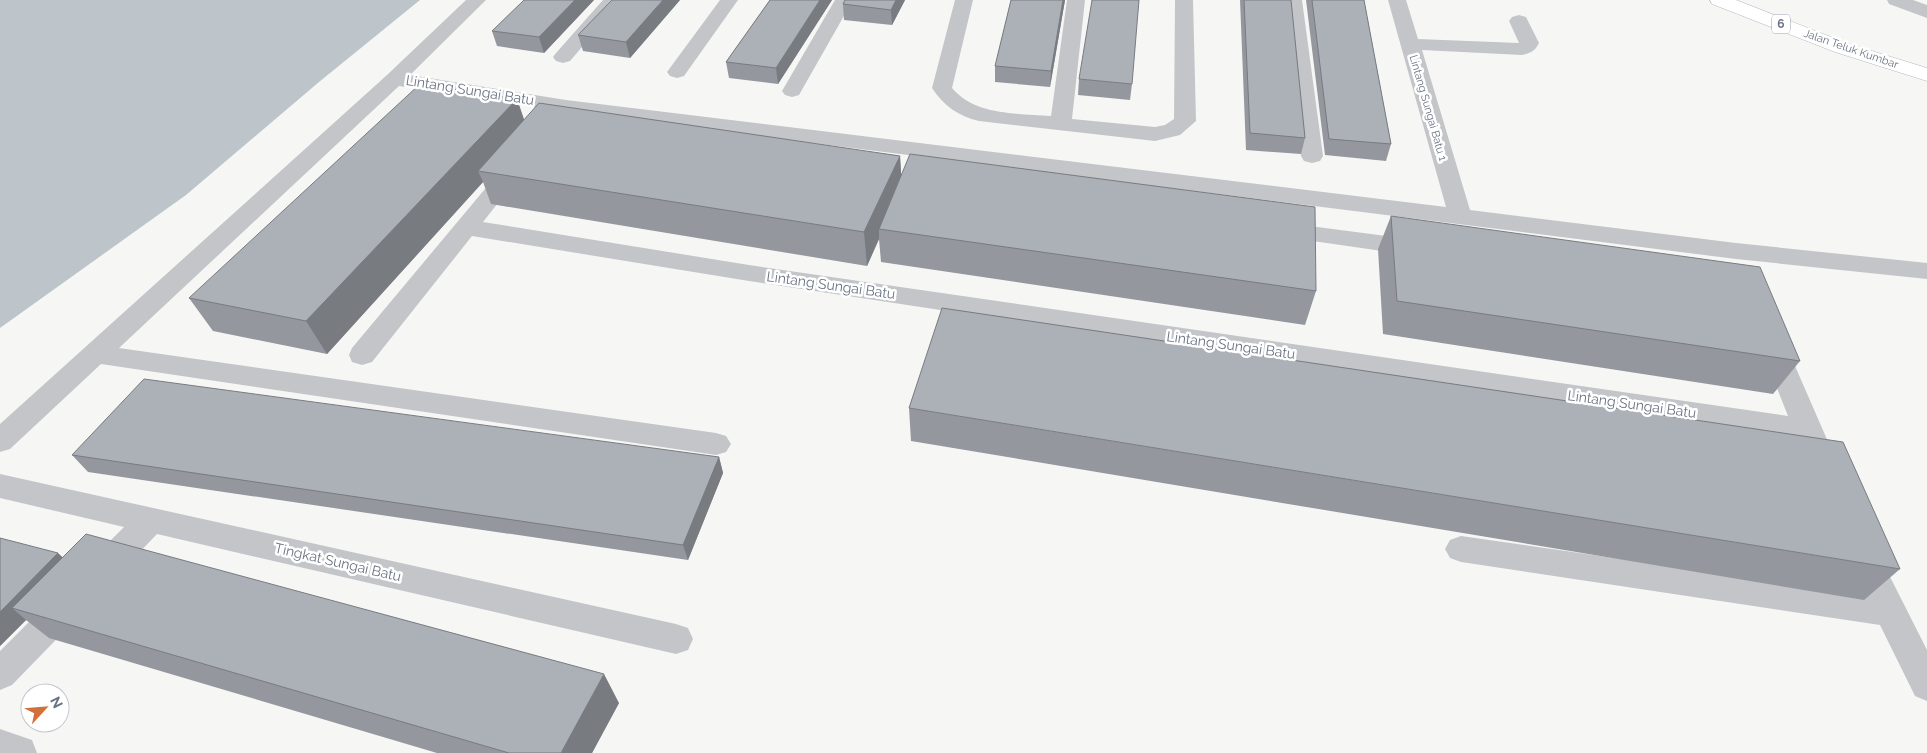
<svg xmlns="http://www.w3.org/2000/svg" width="1927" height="753" font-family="Raleway,sans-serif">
<rect width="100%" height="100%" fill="#f6f7f4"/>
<path fill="#bdc4ca" d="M0,0h420l-101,82 -133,113 -186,133z"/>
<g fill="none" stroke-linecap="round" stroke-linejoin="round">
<g stroke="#b4b7bb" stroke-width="1">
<path id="major" d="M1710,0h26l113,44 78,24v13l-92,-29 -123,-48z"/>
</g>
<path fill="#c3c5c9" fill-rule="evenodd" d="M466,0h20l-76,75 156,25 880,107 -58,-207h18l12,39 101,4 -10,-22 3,-4 7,-2 7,2 13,26c-4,8 -8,10 -17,12l-100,-5 48,160 266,33 191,20v16l-191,-20 -1170,-147 -167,-26 -280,262 597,85 10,3 5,8 -5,8 -10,3 -615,-91 -91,85 -10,3v-28l387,-349z
M603,0h19l-52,61 -7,2 -7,-2 -3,-4 3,-4z
M720,0h18l-54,76 -7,2 -7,-2 -3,-4z
M835,0h18l-54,95 -7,2 -7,-2 -3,-4z
M955,0h18l-21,88c24,28 65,25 99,28l16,-116h18l-13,119 83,8 10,-2 9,-6 1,-119h18l3,121 -16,14 -25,6 -176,-20c-21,-5 -35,-15 -47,-33z
M1284,0h18l21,156 -3,5 -8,2 -8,-2 -3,-5z
M1887,0h26l14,5v13l-38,-14z
M513,163l8,2 3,5 -41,52 266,43 1039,151 -29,-73 4,-7 9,-2 9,2 4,7 44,101 -5,8 -10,3 -10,-3 -6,-12 -1049,-159 -277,-45 -100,126 -10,3 -10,-3 -3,-7 3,-7 153,-183z
M1279,222l138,18 9,2 3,6 -3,6 -9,2 -146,-21 -4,-5 4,-5z
M0,474l676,150 12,4 5,11 -5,11 -12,4 -519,-120 -45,47 -11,4 -11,-4 -5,-10 5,-10 34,-34 -124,-29z
M1461,536l404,58 -18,-40 5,-9 11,-4 11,4 53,105v51l-12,-5 -35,-71 -419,-63 -11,-4 -5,-9 5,-9z
M68,591l12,4 4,10 -4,10 -68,70 -12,5v-39l56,-56z
M0,729l32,11 5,13h-37z"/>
<use href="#major" fill="#fff" fill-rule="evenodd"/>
</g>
<path fill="#94979d" d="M594,0l-50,53 -47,-7 -5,-15z
M680,0l-50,58 -47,-7 -5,-16z
M770,0h62l-54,84 -49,-6 -3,-16z
M905,0l-13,25 -48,-5 -1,-16z
M1011,0h54l-15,87 -55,-5v-16z
M1240,0h51l14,138 -4,16 -55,-4z
M1306,0h58l27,144 -5,17 -61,-6z
M1079,79l53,5 -2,16 -52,-5z
M517,99l7,21 376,36 1,19 415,116 -11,34 -424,-63 -2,-23 -12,27 -376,-62 -8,-22 -156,172 -114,-23 -24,-33z
M1391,216l409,145 -27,33 -390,-60 -5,-85z
M909,408l991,161 -36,31 -953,-159z
M72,455l647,2 4,16 -35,87 -600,-88z
M0,538l62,19 557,146 -27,50h-155l-388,-115 -23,-18 -26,26z"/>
<path fill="#787b80" d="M575,0h19l-50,53 -5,-16z
M663,0h17l-50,58 -4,-16z
M820,0h12l-54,84 -2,-16z
M896,0h9l-13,25 -1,-15z
M1063,0h2l-15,87 1,-16z
M517,99l11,32 -50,40 5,11 -156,172 -21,-33z
M900,156l2,33 -23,40v10l-12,27 -3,-34z
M719,457l4,16 -35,87 -5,-15z
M58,553l17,16 -63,39 14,12 -26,26v-34z
M604,674l15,29 -27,50h-31z"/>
<path fill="#acb0b7" stroke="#787b80" d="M524,0h51l-36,37 -47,-6z
M612,0h51l-37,42 -48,-7z
M770,0h50l-44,68 -50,-6z
M845,0h51l-5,10 -48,-6z
M1011,0h52l-12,71 -56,-5z
M1092,0h47l-7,84 -53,-5z
M1244,0h47l14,138 -55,-5z
M1312,0h52l27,144 -62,-5z
M420,84l97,15 -211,222 -117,-23z
M539,103l361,53 -36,76 -386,-61z
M910,154l405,53 1,84 -437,-62z
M1391,216l369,51 40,94 -403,-60z
M942,308l901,134 57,127 -991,-161z
M144,379l575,78 -36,88 -611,-90z
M86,534l518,140 -43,79h-52l-497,-145z
M0,538l58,15 -58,59z"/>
<g text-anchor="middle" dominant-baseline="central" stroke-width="5" stroke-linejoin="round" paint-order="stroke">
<g font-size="11" fill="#697382" stroke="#fff">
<text transform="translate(1851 49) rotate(19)">Jalan Teluk Kumbar</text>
<text transform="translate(1428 108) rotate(74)">Lintang Sungai Batu 1</text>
</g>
<rect fill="#fff" stroke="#969da8" stroke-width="1" x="1772" y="14.5" width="18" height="19" rx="4"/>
<g font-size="12" font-weight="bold" fill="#697382">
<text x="1781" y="24">6</text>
</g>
<g font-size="14" fill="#697382" stroke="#fff">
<text transform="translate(470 90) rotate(9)">Lintang Sungai Batu</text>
<text transform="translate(831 285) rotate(8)">Lintang Sungai Batu</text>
<text transform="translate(1231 345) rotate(8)">Lintang Sungai Batu</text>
<text transform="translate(1632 404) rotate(8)">Lintang Sungai Batu</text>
<text transform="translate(338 562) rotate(13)">Tingkat Sungai Batu</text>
</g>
</g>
<g transform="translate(45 708) rotate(64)"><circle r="24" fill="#ffffff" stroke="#c3c7cd"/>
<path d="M0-4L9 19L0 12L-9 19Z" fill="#d27039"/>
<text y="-8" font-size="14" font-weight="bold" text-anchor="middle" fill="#697382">N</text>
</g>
</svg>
